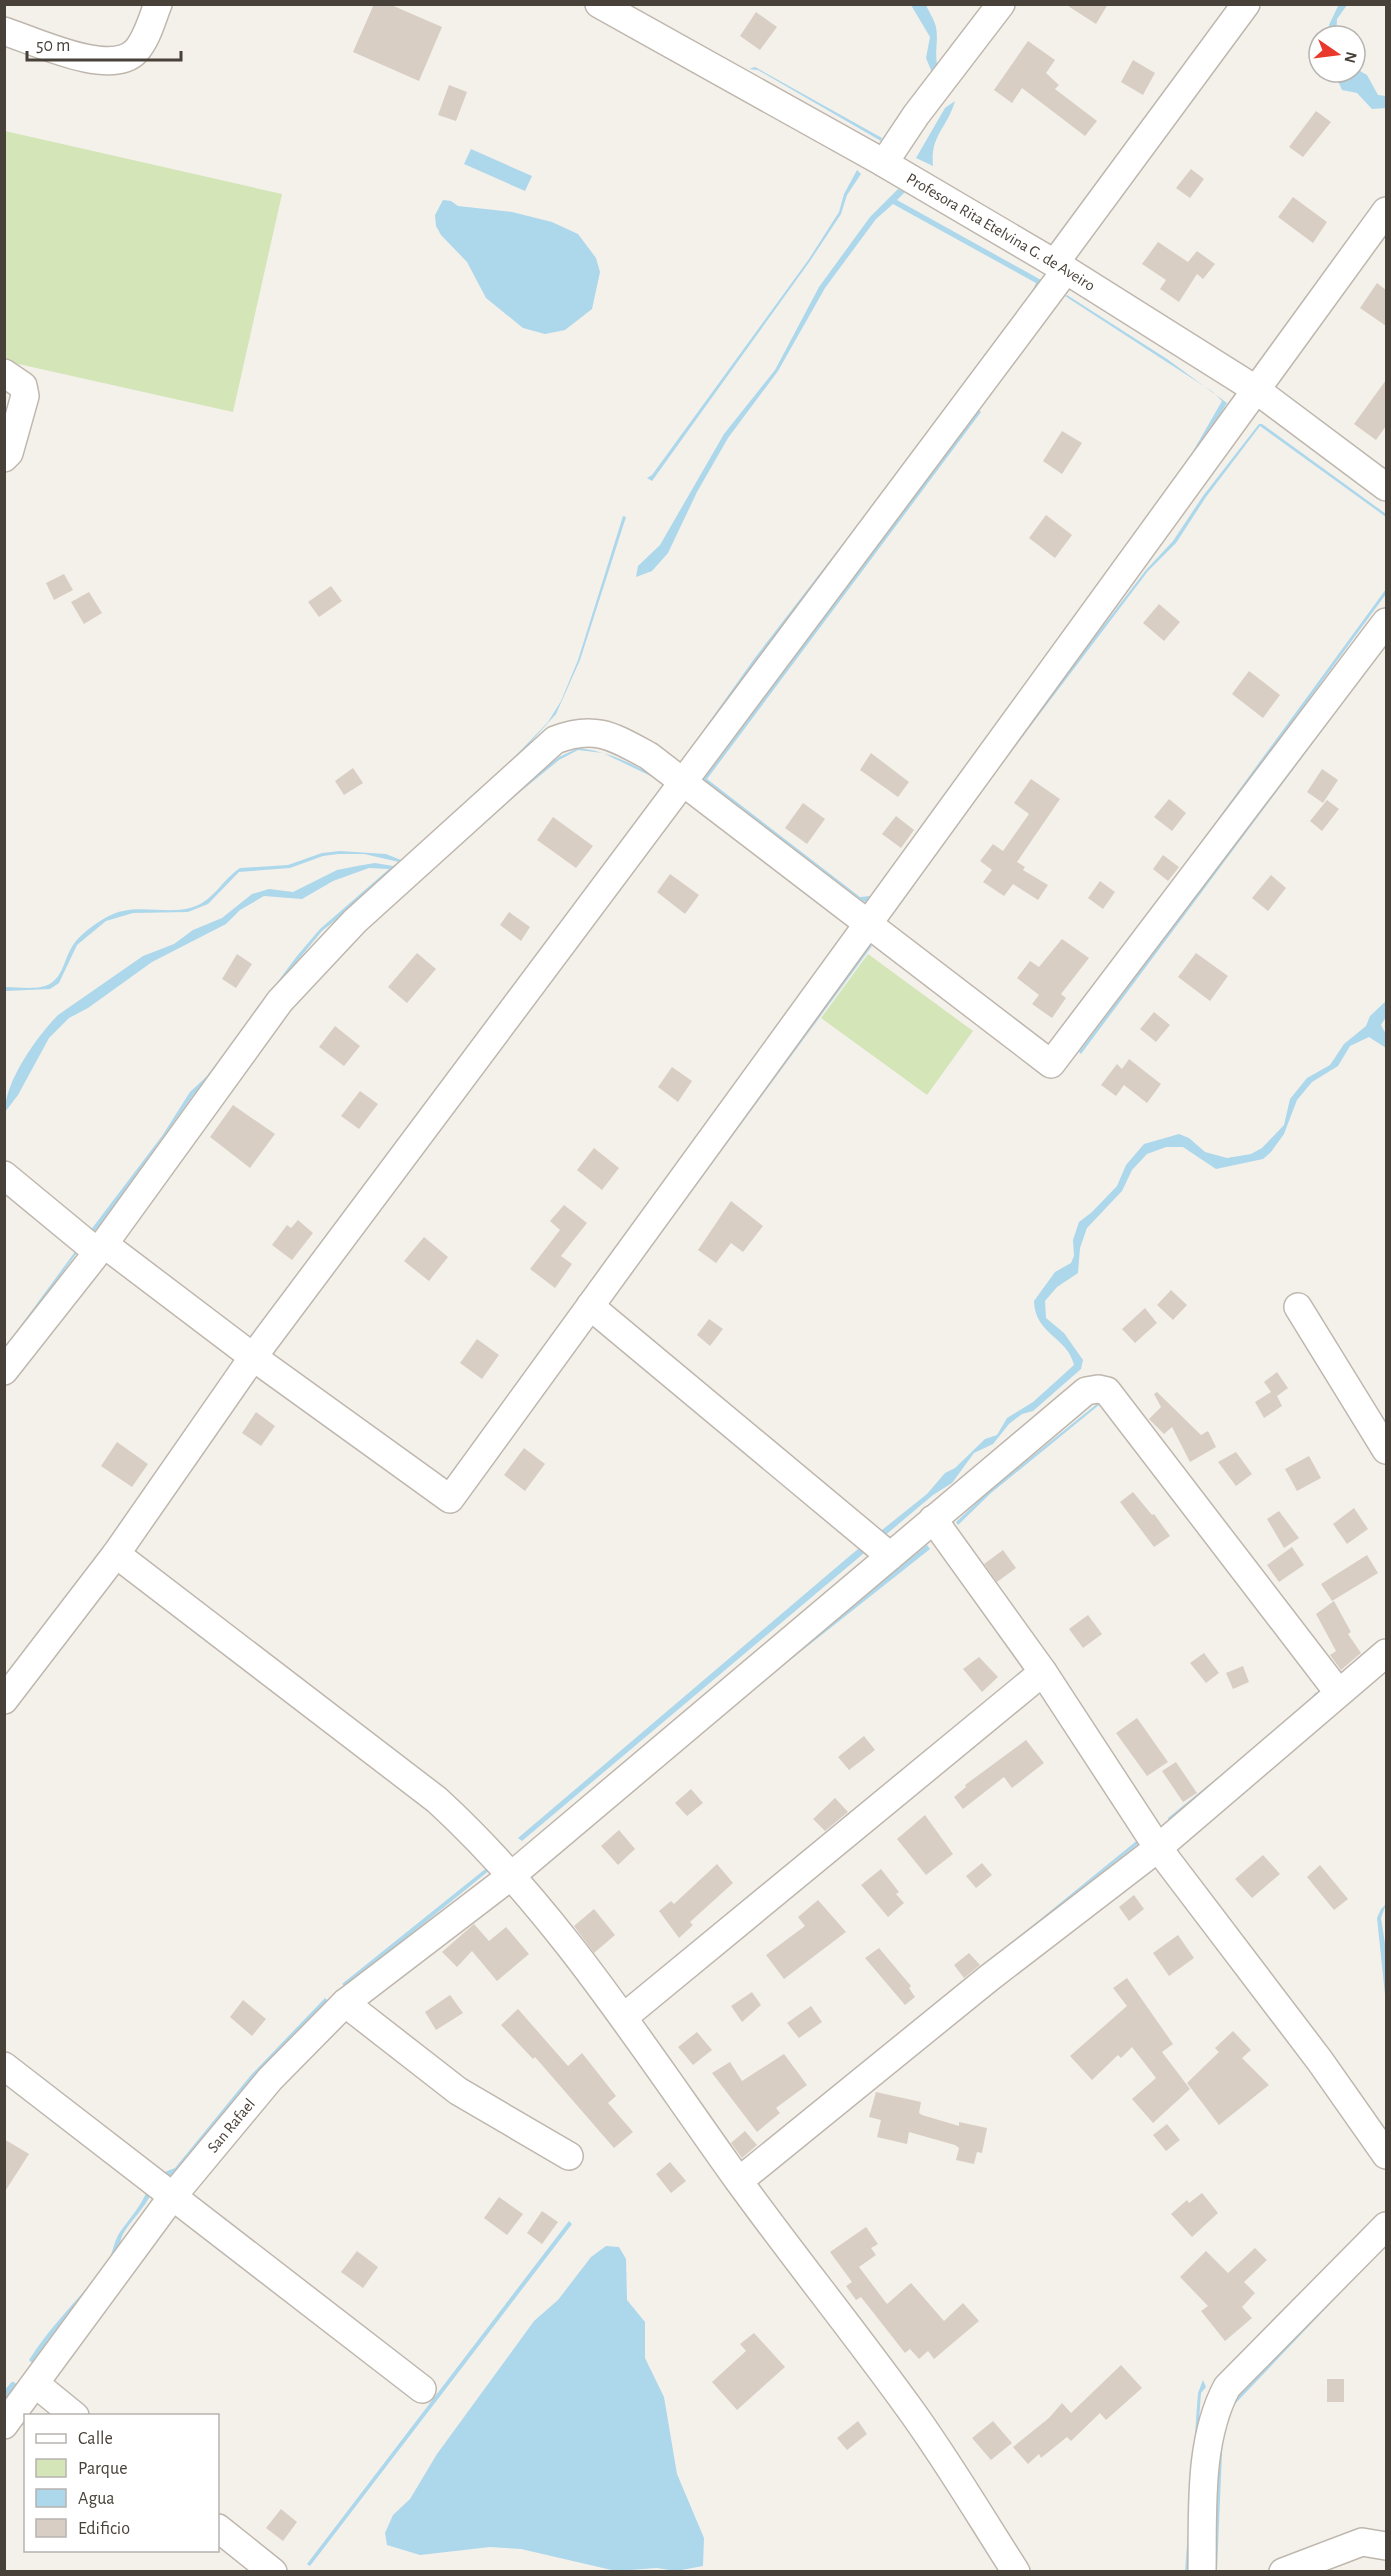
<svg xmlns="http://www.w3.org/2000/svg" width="1391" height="2576" font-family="'Alegreya Sans',sans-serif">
<rect width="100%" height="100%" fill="#f4f1eb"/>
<path fill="#d4e5b7" d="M5,131l277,63 -49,218 -228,-51z
M868,954l105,77 -46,64 -106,-77z"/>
<path fill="#add7eb" d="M1339,4l8,1 -10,14 -1,17h-7v-11z
M911,5h15c3,7 8,14 10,22 3,16 -3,28 3,44l-6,4 -7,-17 4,-21z
M755,67l127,71 -1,3 -123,-71 -9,-1z
M1360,71l7,4 11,20 8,1v12l-14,1 -15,-16 -15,-3 -8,-18z
M955,101c-8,28 -25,34 -22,65l-17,-8 29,-50z
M471,149l61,27 -7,15 -61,-27z
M857,170l4,4 -14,21 -6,19 -31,47 -158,220 -5,-3 5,-3 157,-216 30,-47 5,-18z
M898,189l7,3 -8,8 144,80 -13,29 -348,454 74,-104 271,-352 11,-24 -143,-79 -17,15 -51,69 -47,83 -50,67 -31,54 -29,61 -16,18 -16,6 2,-11 22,-21 64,-111 51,-64 44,-83 51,-70z
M443,200l8,1 7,5 54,6 40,10 26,12 18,24 4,14 -8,37 -27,21 -20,4 -22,-6 -37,-30 -19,-36 -26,-27 -5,-9 -1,-11z
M1067,295l100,64 60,44 -52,84 -2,-1 49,-85 -9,-9 -148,-96z
M979,410l2,2 -274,367 153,118 11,-1 221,-301 6,-13 4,5 -211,289 -23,25 -4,1 -161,-122z
M1259,424h3l124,90v3l-126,-91 -54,71 -30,46 -28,28 -150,198 -106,147 -2,-1 105,-148 151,-197 27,-29 30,-45z
M623,516l3,1 -46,143 -24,54 -66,73 -11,7 69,-72 13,-21 17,-41z
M1386,589v5l-327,446 -2,-1z
M1386,641v4l-305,409 -2,-2z
M578,748c34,4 60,18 89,36l-64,-31 -25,-3 -19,10 -39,32 -137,121 135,-124 41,-32z
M422,843l-53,50 -47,38 -43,52 -74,102 -11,9 -96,134 -6,5 -2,-2 72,-95 28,-44 17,-16 90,-120 23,-27 69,-60 -20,-1 -36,13 -31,18 -38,-3 -24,14 -14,14 -74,38 -64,46 -19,10 -20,20 -31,57 -13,17c-1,-29 32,-76 53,-97l85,-59 31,-12 19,-14 29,-12 30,-24 17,-5 24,3 44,-22 20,-4 18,-3 18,3 6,-4 -35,-8h-26l-15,2 -33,12 -51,4 -31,32 -20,8 -55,1 -27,8 -29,24 -18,38 -9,6 -45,2v-4c11,0 25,2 36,0 22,-4 22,-27 32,-42 6,-10 22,-21 32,-27 27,-17 58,-3 85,-10 22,-5 32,-28 50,-40l48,-3 34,-12 18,-2 46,3 15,6z
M869,944l3,2 -257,350 -2,-1z
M1386,1001v16l-5,8 5,9v14l-17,-11 -19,9 -12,20 -26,16 -15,18 -13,34 -13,18 -8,7 -47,10 -33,-22h-17l-19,7 -15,16 -10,21 -35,37 -7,20 -2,25 -21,14 -12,14 1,17 18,15 19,27 -2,9 -48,42 -11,3 -13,10 -16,20 -19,9 -22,30 -19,12 -411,346 -4,-3 334,-284 75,-60 18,-21 10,-5 30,-29 12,-4 10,-17 26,-16 41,-37c-7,-29 -39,-30 -40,-64l21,-29 16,-9 3,-7 -1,-16 6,-18 13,-10 25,-26 9,-21 18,-21 35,-10 10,4 16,14 22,6 24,-4 11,-6 22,-23 6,-26 17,-21 23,-13 14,-21 22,-18 4,-10z
M77,1249l2,1 -74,101v-4z
M1098,1403l1,2 -108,88 -33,32 -2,-3 32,-30z
M927,1545l3,4 -295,234 -2,-2z
M1316,1692v6l-11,12 -136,111 -1,-3 135,-110z
M1145,1834l2,3 -158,124z
M494,1862l2,3 -150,122 -4,-3z
M1386,1904l-5,14 5,32v54l-9,-86 4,-9z
M325,1998l4,4 -36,33 -120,141 -9,8 -7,-9 18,-7 76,-93z
M148,2189l4,3c-7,16 -20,27 -29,42 -3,6 -3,12 -6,17 -27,39 -59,73 -85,112l-3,-3c22,-35 51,-62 76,-94 8,-10 8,-24 15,-34 11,-15 21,-26 28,-43z
M569,2221l3,3 -262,342 -3,-2z
M1386,2241v4l-153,161 -2,-2z
M606,2246l13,1 7,12 1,41 18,22v36l19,39 13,77 27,64 -1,28 -27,5 -19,-3 -41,3 -95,-22 -31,-2 -70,8 -33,-10 -2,-12 8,-18 17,-16 27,-45 97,-133 24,-21 33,-43z
M1203,2380l3,7 -5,6 -13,178 -3,1 13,-179z
M1223,2429l-6,142 -2,1 2,-78z"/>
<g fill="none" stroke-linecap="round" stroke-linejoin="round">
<path stroke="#add7eb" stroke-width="6" d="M4,2396l9,-11"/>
</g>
<path fill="#d8cec4" d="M374,4h15l53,23 -23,54 -66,-29z
M1065,4h43l-12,20z
M756,12l21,15 -17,23 -20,-14z
M1028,41l27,19 -9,13 13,12 -4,4 42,32 -12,15 -63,-48 -10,15 -18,-13z
M1133,60l22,13 -12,22 -22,-13z
M449,85l18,7 -11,29 -18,-6z
M1316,111l15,11 -28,35 -14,-10z
M1191,169l13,10 -14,19 -14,-10z
M1293,197l34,25 -14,21 -35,-26z
M1158,242l30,20 9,-11 18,13 -12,15 -6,-5 -18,28 -19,-13 6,-9 -24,-16z
M1377,283l9,7v36l-26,-18z
M1386,380v46l-10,14 -22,-16z
M1062,431l20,12 -20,31 -19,-13z
M1046,515l26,20 -17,23 -26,-20z
M64,574l9,16 -19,10 -8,-17z
M331,586l11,15 -23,16 -11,-15z
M89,592l13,21 -18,11 -13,-22z
M1159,604l21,18 -16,19 -21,-18z
M1249,671l31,24 -17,23 -31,-24z
M871,753l38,29 -11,15 -38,-27z
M353,768l10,15 -19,12 -9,-14z
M1322,769l16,11 -15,23 -16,-11z
M1031,779l29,20 -43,63 8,5 -2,3 25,15 -10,15 -25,-16 -9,12 -21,-14 9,-12 -12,-9 13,-17 10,7 26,-37 -15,-11z
M1169,799l17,14 -14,18 -18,-14z
M1327,800l12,9 -17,22 -12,-10z
M803,803l22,16 -18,25 -22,-16z
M896,816l18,14 -13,18 -19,-14z
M553,817l40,29 -17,22 -39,-28z
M1163,855l16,12 -11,14 -15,-12z
M670,874l29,21 -14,19 -28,-22z
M1271,875l15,13 -18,23 -16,-13z
M1100,881l15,11 -12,17 -15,-11z
M509,912l21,15 -9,14 -21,-16z
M1062,939l27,19 -28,36 5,4 -14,20 -20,-14 7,-9 -22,-17 13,-17 9,6z
M417,953l19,16 -29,34 -19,-16z
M1196,953l32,23 -18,25 -32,-24z
M237,954l15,10 -16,24 -14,-9z
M1154,1012l16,13 -14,17 -16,-13z
M335,1026l25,20 -16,20 -25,-19z
M1129,1059l32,25 -14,19 -23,-18 -8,11 -15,-11 16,-21 5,5z
M672,1067l20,14 -14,21 -20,-15z
M360,1091l18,13 -19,25 -18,-13z
M233,1105l42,29 -25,34 -40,-31z
M594,1148l25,20 -17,22 -25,-20z
M731,1201l32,25 -20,26 -12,-9 -15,20 -18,-13z
M564,1205l23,18 -26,33 11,8 -17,24 -25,-19 30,-39 -10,-9z
M298,1220l15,13 -21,27 -20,-15 15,-20 4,3z
M424,1237l24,20 -19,24 -25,-20z
M1171,1290l16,15 -14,15 -16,-15z
M1145,1308l12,15 -22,20 -13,-14z
M709,1319l14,10 -13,17 -13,-11z
M477,1339l22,16 -17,24 -22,-16z
M1277,1372l11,16 -11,8 5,10 -18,12 -9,-16 16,-10 -7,-10z
M1157,1392l44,43 7,-4 8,16 -26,15 -18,-35 -8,7 -15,-15 12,-12 -7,-13z
M256,1412l19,14 -14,20 -19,-13z
M117,1442l31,22 -16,23 -31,-21z
M524,1448l21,16 -20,27 -21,-16z
M1236,1452l16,22 -16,12 -18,-24z
M1309,1456l12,22 -24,13 -12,-22z
M1133,1492l19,23 2,-1 16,22 -16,11 -34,-45z
M1354,1508l14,21 -21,15 -14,-20z
M1279,1511l20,27 -15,10 -17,-29z
M1292,1547l12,18 -25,17 -12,-17z
M1003,1550l13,18 -19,14 -13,-18z
M1367,1555l11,18 -46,28 -11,-17z
M1334,1601l17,31 -3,2 13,19 -20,17 -11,-15 6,-4 -20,-37z
M1088,1615l14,19 -19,14 -14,-19z
M1204,1653l15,20 -13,10 -16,-20z
M979,1657l19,20 -16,15 -19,-23z
M1243,1666l6,16 -16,7 -7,-16z
M1137,1718l31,44 -21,14 -31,-43z
M864,1736l11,14 -26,20 -11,-13z
M1026,1740l18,23 -32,25 -8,-11 -41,32 -9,-12 12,-10 -1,-2z
M1176,1762l21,31 -14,9 -21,-31z
M691,1789l12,14 -16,13 -12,-13z
M835,1798l13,14 -23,19 -12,-12z
M925,1815l28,39 -27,21 -29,-36z
M619,1830l16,19 -17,16 -17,-19z
M1263,1855l17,19 -28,24 -17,-19z
M982,1863l10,12 -16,13 -10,-12z
M717,1864l16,19 -43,39 3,3 -14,13 -20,-27 12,-10 3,3z
M1320,1865l28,34 -14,11 -27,-33z
M881,1869l18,23 -3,2 8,9 -16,14 -27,-32z
M1134,1895l10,14 -15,12 -10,-14z
M818,1900l28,32 -62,47 -18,-24 39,-29 -7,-9z
M594,1909l21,26 -21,18 -20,-27z
M474,1924l15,17 17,-14 23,27 -32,27 -25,-30 -15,16 -15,-15z
M1178,1935l16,23 -25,18 -16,-23z
M879,1948l32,38 -2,2 6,9 -10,8 -40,-47z
M969,1953l11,12 -16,13 -10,-13z
M1127,1978l46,66 -11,8 28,37 -37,34 -21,-24 24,-21 -24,-31 -11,11 -3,-3 -26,25 -22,-24 57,-50 -14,-18z
M752,1992l9,13 -19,17 -11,-16z
M450,1995l13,18 -27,17 -11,-18z
M243,2000l23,19 -14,17 -22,-19z
M811,2006l11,16 -23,16 -12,-15z
M518,2009l50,57 14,-13 34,43 -8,7 25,29 -19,16 -79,-91 -2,2 -32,-34z
M1233,2031l18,19 -9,8 27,27 -50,40 -32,-42 32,-31 -4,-4z
M697,2032l15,18 -19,15 -15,-18z
M784,2054l23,31 -31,23 4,5 -23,19 -45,-59 18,-11 12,19z
M876,2092l45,10 -2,11 3,2 37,11v-4l28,6 -5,25 -5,-1 -3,12 -18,-4 3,-12 -4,-3 -46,-13 -2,12 -30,-7 4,-17 -12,-3z
M1167,2124l13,16 -14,11 -13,-16z
M745,2131l12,14 -15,13 -11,-15z
M4,2139l25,15 -25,39z
M670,2162l16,19 -15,12 -15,-19z
M1202,2193l16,20 -26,24 -21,-23 16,-14 2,3z
M499,2197l24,17 -16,21 -23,-17z
M542,2211l16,11 -16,22 -15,-11z
M866,2227l12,17 -7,4 5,7 -17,12 28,37 24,-21 33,38 19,-18 16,18 -45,38 -6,-8 -9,8 -9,-10 -5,4 -44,-56 -5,3 -10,-14 6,-4 -22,-30z
M1255,2248l12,12 -23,22 11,11 -13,14 10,11 -27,23 -24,-30 7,-5 -28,-29 26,-26 22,22z
M357,2251l21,16 -15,21 -22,-16z
M754,2333l31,34 -48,43 -25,-28 34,-31 -6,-7z
M1121,2365l21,23 -36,32 -6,-7 -29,28 -4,-4 -26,21 -2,-4 -11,10 -15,-17 36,-29 13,-15 9,10z
M1327,2379h17v23h-17z
M858,2421l9,13 -20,16 -10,-12z
M993,2421l19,22 -21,17 -19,-22z
M281,2509l16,13 -14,19 -17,-13z"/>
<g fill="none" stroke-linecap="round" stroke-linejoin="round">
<g stroke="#bfb7ae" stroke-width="30">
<g id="minor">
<path id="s1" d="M599,4l285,159 182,107 189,119 131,98"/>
<path d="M4,31c31,10 107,47 132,20 11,-12 16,-32 22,-47"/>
<path d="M884,163l32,-48 85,-111"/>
<path d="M1055,263l191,-259"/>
<path d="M4,373l19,13 2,10 -16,57 -5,5"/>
<path d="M4,1175l92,76"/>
<path d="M104,1244l149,113 197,142 936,-1288"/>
<path d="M590,1306l300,250"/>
<path d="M1298,1307l88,143"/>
<path d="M4,1371l100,-127 176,-243 75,-80 200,-181c40,-16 59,-3 94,16l402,308 335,-442"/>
<path d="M933,1519l110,153 115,176 162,213 66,94"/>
<path d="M116,1554l321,246c119,109 207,249 301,380 55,76 114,149 169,225 39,53 73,111 109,167"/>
<path d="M4,1700l112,-146 137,-197 813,-1087"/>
<path d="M345,2003l113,88 111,65"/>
<path d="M624,2017l419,-345"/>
<path d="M4,2066l418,323"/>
<path d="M739,2181l250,-203 169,-130 228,-195"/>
<path d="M37,2385l38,31"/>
<path id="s2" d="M4,2425l168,-228 98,-118 75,-76 166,-127 575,-485 12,-2 9,2 231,301"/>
<path d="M218,2528l55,44"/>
<path d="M1202,2572c1,-61 -4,-131 25,-185l159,-161"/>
<path d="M1283,2572l79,-30 24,4"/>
</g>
</g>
<use href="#minor" stroke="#fff" stroke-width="27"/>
</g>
<g text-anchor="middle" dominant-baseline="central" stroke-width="5" stroke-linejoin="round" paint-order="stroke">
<g font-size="16" fill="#484139" stroke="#fff">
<text stroke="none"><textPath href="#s1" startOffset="462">Profesora Rita Etelvina G. de Aveiro</textPath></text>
<text stroke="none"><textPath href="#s2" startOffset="376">San Rafael</textPath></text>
</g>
</g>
<rect width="1391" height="2576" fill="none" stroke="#484139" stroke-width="12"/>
<rect x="24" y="2414" width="195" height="138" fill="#ffffff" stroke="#b6b3b0" stroke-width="1.5"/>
<rect x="36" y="2434" width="30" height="9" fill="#ffffff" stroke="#b6b3b0" stroke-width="1.5"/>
<text x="78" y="2444" font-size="18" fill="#484139">Calle</text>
<rect x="36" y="2459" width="30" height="18" fill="#d4e5b7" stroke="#b6b3b0" stroke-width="1.5"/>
<text x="78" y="2474" font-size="18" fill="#484139">Parque</text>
<rect x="36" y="2489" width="30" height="18" fill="#add7eb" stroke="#b6b3b0" stroke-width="1.5"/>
<text x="78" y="2504" font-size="18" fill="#484139">Agua</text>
<rect x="36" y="2519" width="30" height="18" fill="#d8cec4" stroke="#b6b3b0" stroke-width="1.5"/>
<text x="78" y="2534" font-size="18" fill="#484139">Edificio</text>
<g transform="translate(1337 54) rotate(104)"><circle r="28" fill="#ffffff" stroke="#b6b3b0" stroke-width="1.5"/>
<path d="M0-4.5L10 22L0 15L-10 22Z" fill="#e9392d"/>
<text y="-9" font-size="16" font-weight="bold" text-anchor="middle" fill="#484139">N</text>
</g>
<path d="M27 51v9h154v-9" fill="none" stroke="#484139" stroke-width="3"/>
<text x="36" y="51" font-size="18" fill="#484139" stroke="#ffffff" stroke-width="4.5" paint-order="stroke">50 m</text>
</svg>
